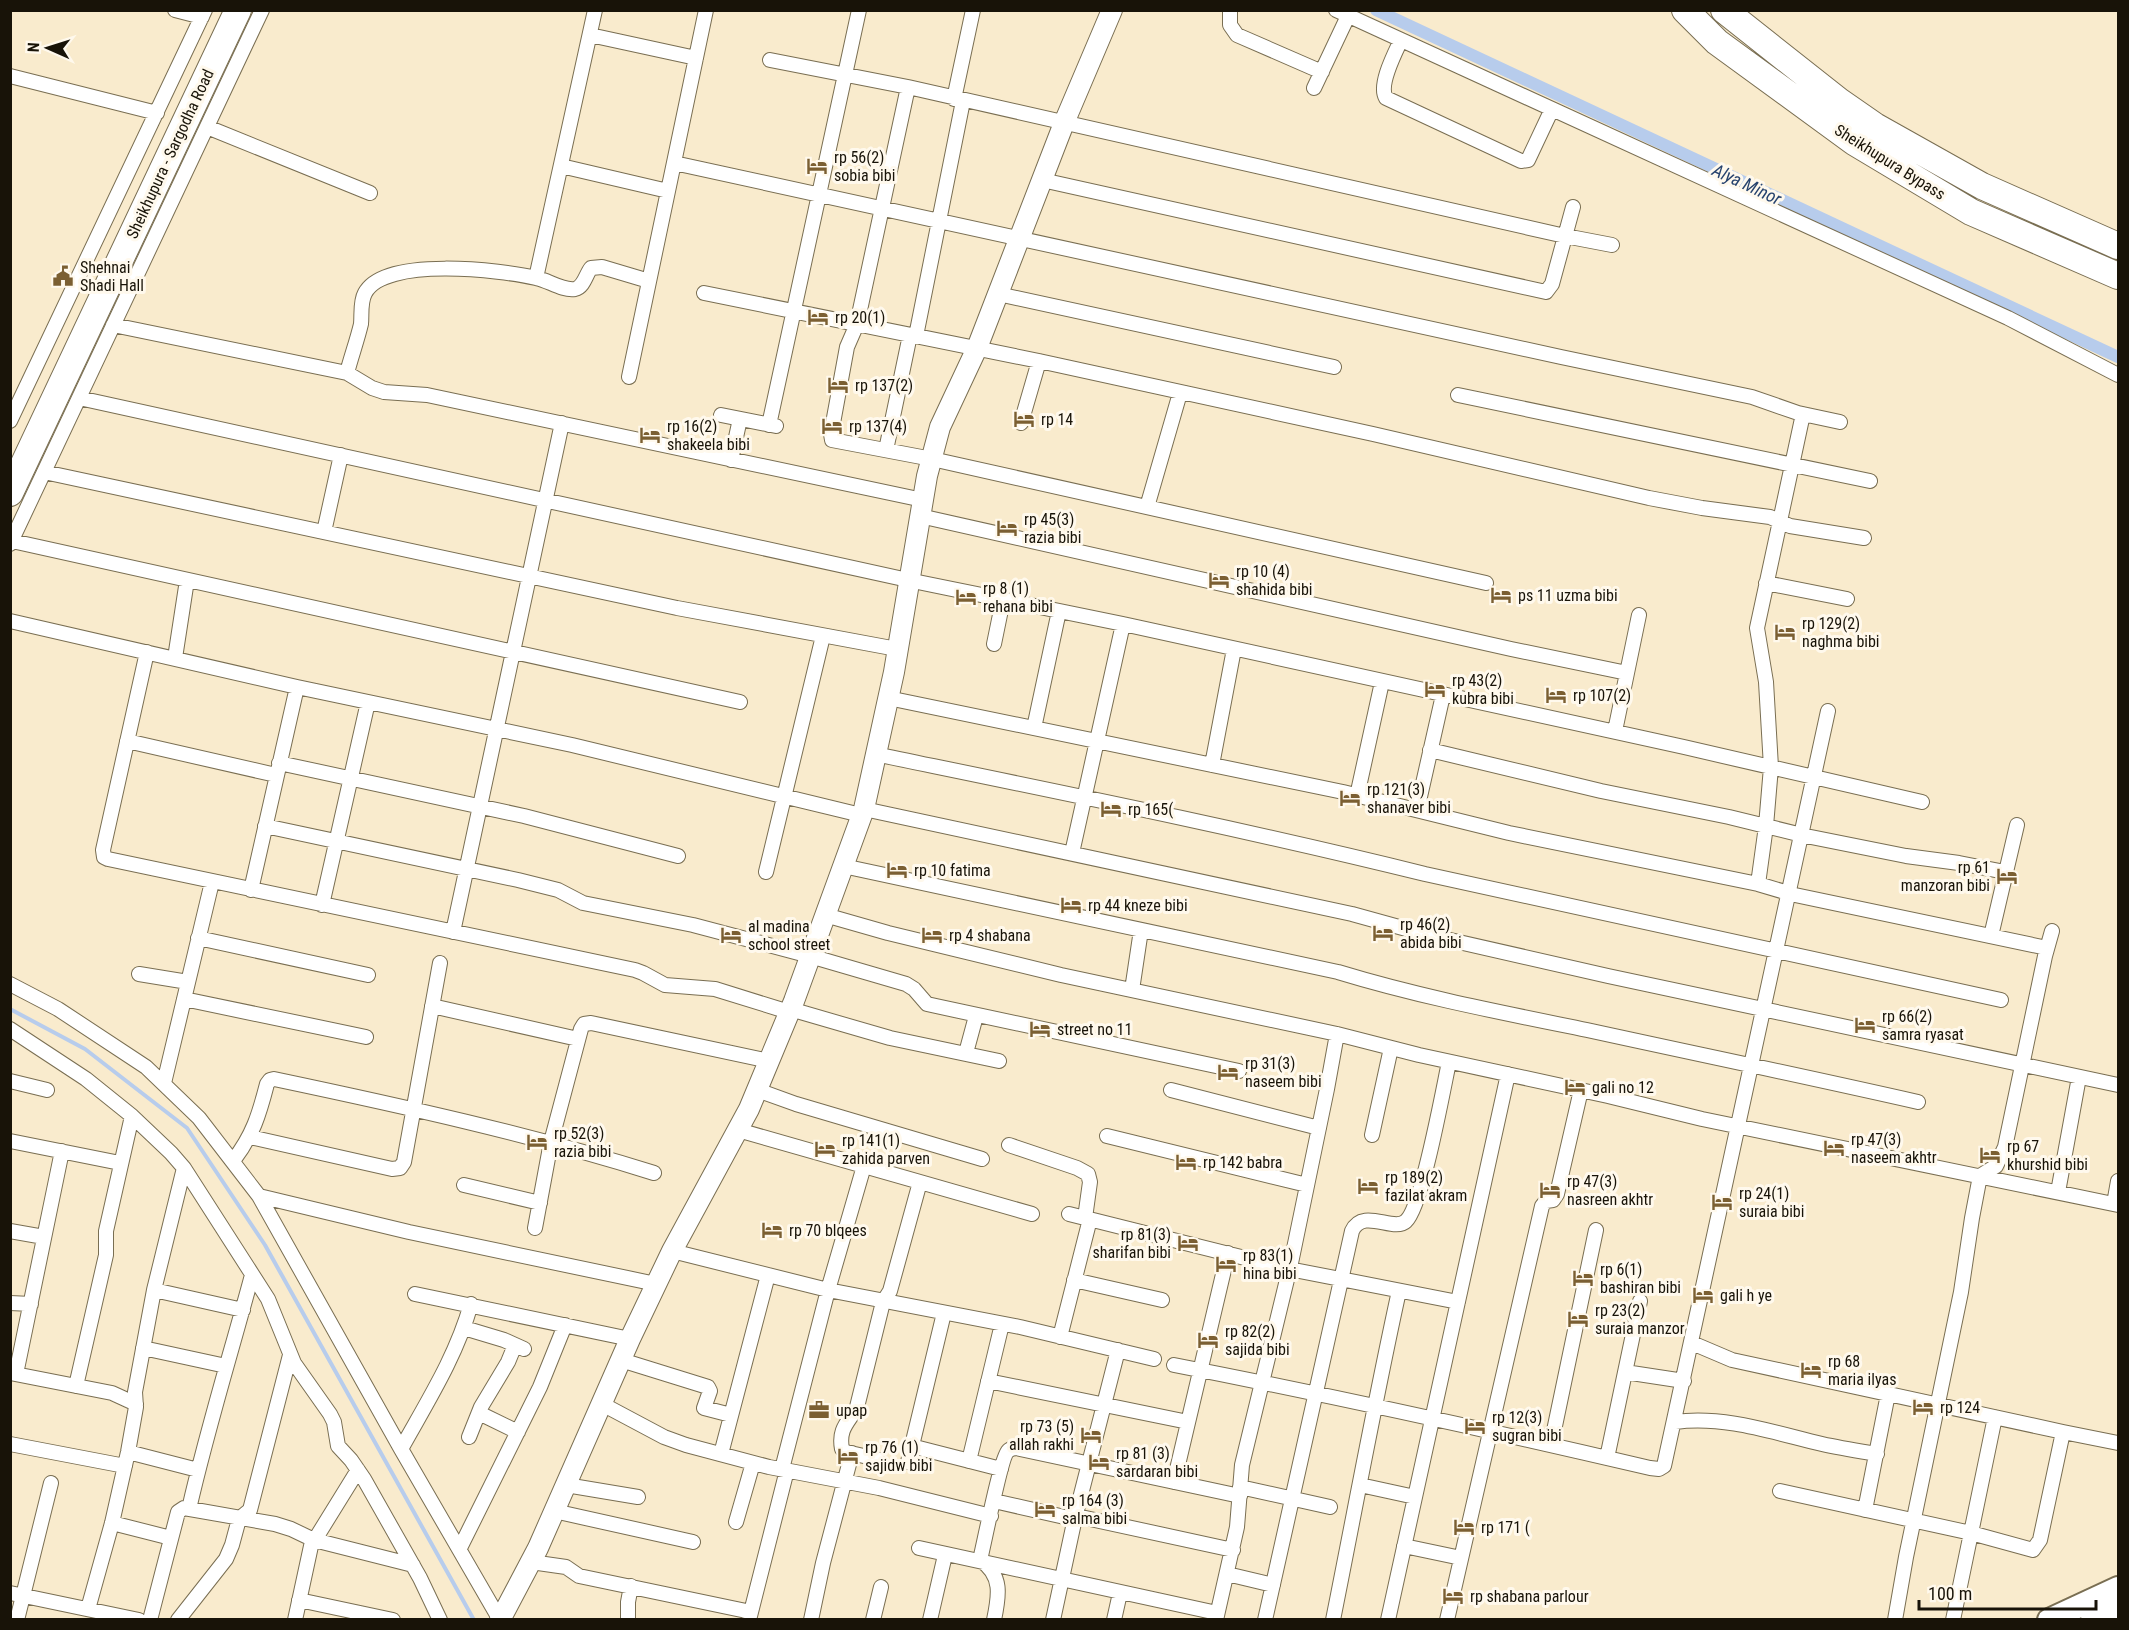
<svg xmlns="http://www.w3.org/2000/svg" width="2129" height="1630" font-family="'Roboto Condensed',sans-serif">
<rect width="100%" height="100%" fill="#f9ebcd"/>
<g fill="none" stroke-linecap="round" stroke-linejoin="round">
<path stroke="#b7ccec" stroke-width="4" d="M10,1009l75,40 102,79 78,117 209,375"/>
<path stroke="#b7ccec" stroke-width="12" d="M1376,10l742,347"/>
<g stroke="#796e52" stroke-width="16">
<path id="street" d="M175,10l27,7
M1230,10v15l7,10 85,37
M1336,10l672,308 110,57
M590,35l106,23
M1401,40c-6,13 -23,45 -15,58l135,63 7,-1 24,-51
M770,60l138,27 657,149 47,9
M10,76l147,37
M908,87l-51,237 -10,23 -16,87 1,6 100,19 554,124
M1314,88l34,-72
M954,99l19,-89
M207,127l163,66
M674,163l887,194 191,40 46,16 42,9
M561,166l107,25
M1042,180l504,112 6,-8 21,-77
M536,278l59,-268
M704,293l335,68 334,73 276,64 53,10 68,9 20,9 74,12
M998,294l336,73
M113,325l234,48 25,15 12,4 43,3 496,105
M916,336l47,-235
M347,373c4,-16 10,-32 14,-49 1,-10 -1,-22 4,-31 19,-37 137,-23 171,-15 12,2 26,13 39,11 9,-2 11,-15 16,-21l11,-1 47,14
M629,377l77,-367
M1458,395l412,86
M79,398l829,182 215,44 561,123 238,55
M721,415l55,11
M10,421l195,-411
M1021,423l18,-62
M769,425l90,-415
M886,450l24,-115
M731,460l9,-41
M44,472l633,136 220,41
M1147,507l33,-114
M920,516l591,133 116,24
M324,532l17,-77
M12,541l728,161
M10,544l252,-534
M1766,583l81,16
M10,621l287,66 275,58 289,70
M994,644l9,-44
M147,652l-44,198 1,7 4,2 527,111 8,3 22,12 50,4 74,23
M175,658l12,-78
M888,698l455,94 166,41 249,51 37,11 252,53
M1034,728l25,-117
M1615,731l24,-116
M127,741l149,34
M1430,750l171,41 128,26 77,19 100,20 53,7 46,9
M875,754c184,38 368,75 550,120l576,126
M279,763l245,53 154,40
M1212,765l22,-116
M1357,796l25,-114
M864,809l488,105 76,21 180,41 510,109
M1417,810l26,-115
M265,826l253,54 40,10 25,13 110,22 117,31 96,28 8,5 13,15 9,2 303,65
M1072,853l51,-229
M843,866l495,106c82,25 166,41 249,58 110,24 221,47 331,72
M766,872l57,-236
M1758,884l8,-58 5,-59 -5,-85 -9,-54 46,-214
M251,890l46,-203
M322,905l46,-203
M825,915l63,18 173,42 276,59 82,21 189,41 94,23 416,86
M453,932l109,-509
M1991,936l26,-111
M198,938l170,37
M139,974l49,8
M10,984l48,25 88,58 53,51 60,78 142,253 99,171
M1132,990l9,-60
M184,999l182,38
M432,1006l146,33
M790,1009l100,29 109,23
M10,1029l76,50 46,37 39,37 13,15 84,131 26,64 36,51 4,8 4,24 13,14 13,19 56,99 20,42
M966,1053l10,-37
M10,1081l37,9
M164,1083l48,-201
M757,1090l39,14 186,55
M1171,1090l148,38
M738,1130l294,84
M1372,1135l19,-87
M1107,1136l200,49
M250,1137l142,32 8,-1 4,-6 36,-199
M10,1141l110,22
M1009,1145l68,23 11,6 2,8 -5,36
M233,1161c20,-26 26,-46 34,-77l3,-4 4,-1c128,27 255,55 380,94
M464,1185l76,18
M2058,1192l21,-115
M259,1196l150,36 247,52
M2114,1204l4,-23
M1069,1214l220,55 169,33
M535,1228l16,-86 30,-113 3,-5 7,-1 178,38
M10,1231l34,6
M672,1251l156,39 192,37 134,32
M1074,1280l88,20
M154,1290l89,20
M415,1294l215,45
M10,1303l21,1
M464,1328l40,12 20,9
M1060,1337l30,-118
M1692,1343l40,17 331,72 55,11
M143,1348l83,18
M621,1360l87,27 2,4 -6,17 27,7
M1174,1365c159,31 318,66 476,103l9,1 5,-3 164,-755
M1625,1372l59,9
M10,1373l102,20 24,11
M16,1374l46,-223
M988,1381l200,41
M76,1386l30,-131v-24l26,-115
M602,1404l62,33 22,8 83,22 110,21 112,28
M479,1413l39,19
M1675,1422c49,-7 100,11 147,22 18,4 37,7 55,10
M469,1437l12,-30 27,-45 7,-17
M10,1444l115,22
M1551,1445l45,-215
M911,1446l90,23
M401,1449c26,-47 55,-92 70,-145
M128,1452l70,18
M721,1454l47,-179
M1607,1458l33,-157
M877,1459l-31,-7 -4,-3c-4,-21 7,-27 15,-42l26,-105 7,-11 30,-109
M969,1461l33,-137
M908,1462l36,-149
M782,1469l46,-179 36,-124
M1174,1482l54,-229
M566,1485l72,12
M1360,1485l55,12
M1240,1487l90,20
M1780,1491l191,42 62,17 7,-10 23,-108
M994,1501l75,17 12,-1 152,33
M189,1509c18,-79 42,-156 63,-234
M1865,1510l23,-116
M554,1511l139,31
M736,1522l17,-59
M112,1523l59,15
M1404,1546l57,12
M460,1548l80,-161 25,-62
M919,1548l298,65
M531,1562l35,5 13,9 172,36
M1227,1574l46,11
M10,1593l129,27
M299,1600l94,20
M88,1609l24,-86 16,-71 8,-45 -1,-15 19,-102 30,-122
M17,1620l34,-137
M150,1620l28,-108 6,-4 91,16 16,5 23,11 99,25
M178,1620l48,-61 6,-14 7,-26 11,-9 40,-155
M295,1620l16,-74 47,-76
M628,1620v-18l3,-16
M749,1620l38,-150
M811,1620l12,-57 29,-110
M873,1620l8,-33
M930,1620l15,-65
M994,1620c5,-24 9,-45 -14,-60 4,-16 21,-103 28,-109 3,-3 4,-2 8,-3l224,48
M1053,1620l22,-102 43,-168
M1114,1620l6,-27
M1216,1620l21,-93 5,-62 49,-202 36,-174 10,-55
M1265,1620l87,-389c11,-24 42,2 54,-10 16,-14 37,-131 43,-159
M1333,1620c22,-110 42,-220 66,-329
M1388,1620l120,-546
M1447,1620l95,-414 4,-5 7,-1 4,-6 24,-104
M1895,1620l11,-63 55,-265 11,-74 8,-42 16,-10 9,-19 40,-191 7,-25
M1953,1620l42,-203"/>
</g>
<g stroke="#796e52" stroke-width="22">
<path id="secondary" d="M500,1620l38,-72 92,-209 42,-88 77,-142 45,-108 70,-192 30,-137 33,-196 13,-49 37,-79 87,-225 48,-113"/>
</g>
<g stroke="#796e52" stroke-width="26">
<path id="primary" d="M2049,1620l69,-32
M2092,1620l26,-14"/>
</g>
<g stroke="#796e52" stroke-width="28">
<path id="highway" d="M1685,10l32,32 137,100 117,70 147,64
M1724,10l115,91 36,25 107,60 136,60
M10,493l228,-483"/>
</g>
<use href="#street" stroke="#fff" stroke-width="14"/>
<use href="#secondary" stroke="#fff" stroke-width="20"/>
<use href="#primary" stroke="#fff" stroke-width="22"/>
<use href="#highway" stroke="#fff" stroke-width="26"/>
</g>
<defs>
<g id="hotel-bare" transform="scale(1.62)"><path d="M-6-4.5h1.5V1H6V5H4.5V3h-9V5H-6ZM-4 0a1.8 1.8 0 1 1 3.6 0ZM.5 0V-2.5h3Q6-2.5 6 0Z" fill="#7b5f32" stroke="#fff9ed" stroke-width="2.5" paint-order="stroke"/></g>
<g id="civic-bare" transform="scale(1.62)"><path d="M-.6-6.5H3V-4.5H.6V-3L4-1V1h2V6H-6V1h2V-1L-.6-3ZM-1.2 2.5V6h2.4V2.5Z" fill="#7b5f32" stroke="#fff9ed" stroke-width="2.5" paint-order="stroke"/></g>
<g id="office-bare" transform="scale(1.62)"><path d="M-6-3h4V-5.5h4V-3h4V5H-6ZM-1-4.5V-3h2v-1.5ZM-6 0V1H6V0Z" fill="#7b5f32" stroke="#fff9ed" stroke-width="2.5" paint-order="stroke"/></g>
</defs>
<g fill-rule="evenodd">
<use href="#hotel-bare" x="817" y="166"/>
<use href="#civic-bare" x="63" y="276"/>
<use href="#hotel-bare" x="818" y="317"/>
<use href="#hotel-bare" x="838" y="385"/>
<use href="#hotel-bare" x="1024" y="419"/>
<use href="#hotel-bare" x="832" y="426"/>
<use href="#hotel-bare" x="650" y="435"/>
<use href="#hotel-bare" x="1007" y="528"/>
<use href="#hotel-bare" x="1219" y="580"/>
<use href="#hotel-bare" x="1501" y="595"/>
<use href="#hotel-bare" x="966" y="597"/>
<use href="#hotel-bare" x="1785" y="632"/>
<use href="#hotel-bare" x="1435" y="689"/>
<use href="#hotel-bare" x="1556" y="695"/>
<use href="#hotel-bare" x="1350" y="798"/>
<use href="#hotel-bare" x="1111" y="809"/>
<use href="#hotel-bare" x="897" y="870"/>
<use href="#hotel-bare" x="2007" y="876"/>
<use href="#hotel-bare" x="1071" y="905"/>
<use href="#hotel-bare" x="1383" y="933"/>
<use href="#hotel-bare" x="731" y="935"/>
<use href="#hotel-bare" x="932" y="935"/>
<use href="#hotel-bare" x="1865" y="1025"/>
<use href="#hotel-bare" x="1040" y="1029"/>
<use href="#hotel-bare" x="1228" y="1072"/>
<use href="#hotel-bare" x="1575" y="1087"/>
<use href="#hotel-bare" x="537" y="1142"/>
<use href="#hotel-bare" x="1834" y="1148"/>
<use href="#hotel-bare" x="825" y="1149"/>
<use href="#hotel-bare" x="1990" y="1155"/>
<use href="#hotel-bare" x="1186" y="1162"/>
<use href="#hotel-bare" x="1368" y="1186"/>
<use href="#hotel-bare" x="1550" y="1190"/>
<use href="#hotel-bare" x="1722" y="1202"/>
<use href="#hotel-bare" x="772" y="1230"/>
<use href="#hotel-bare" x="1188" y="1243"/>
<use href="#hotel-bare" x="1226" y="1264"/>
<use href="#hotel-bare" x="1583" y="1278"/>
<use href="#hotel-bare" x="1703" y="1295"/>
<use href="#hotel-bare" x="1578" y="1319"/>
<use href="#hotel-bare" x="1208" y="1340"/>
<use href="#hotel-bare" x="1811" y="1370"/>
<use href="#hotel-bare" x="1923" y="1407"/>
<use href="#office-bare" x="819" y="1410"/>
<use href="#hotel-bare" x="1475" y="1426"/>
<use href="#hotel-bare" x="1091" y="1435"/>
<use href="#hotel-bare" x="848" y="1456"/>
<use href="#hotel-bare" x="1099" y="1462"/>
<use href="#hotel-bare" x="1045" y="1509"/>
<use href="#hotel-bare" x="1464" y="1527"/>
<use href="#hotel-bare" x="1453" y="1596"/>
</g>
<g text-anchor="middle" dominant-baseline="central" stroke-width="6" stroke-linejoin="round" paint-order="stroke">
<g font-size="16" fill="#181308" stroke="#fff9ed">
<text transform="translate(170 154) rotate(-65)">Sheikhupura - Sargodha Road</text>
<text transform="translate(1890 162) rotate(32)">Sheikhupura Bypass</text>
</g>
<g font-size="16" fill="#181308" stroke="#fff9ed" text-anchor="start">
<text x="834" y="157">rp 56(2)<tspan x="834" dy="18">sobia bibi</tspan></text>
<text x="80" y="267">Shehnai<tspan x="80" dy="18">Shadi Hall</tspan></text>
<text x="835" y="317">rp 20(1)</text>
<text x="855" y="385">rp 137(2)</text>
<text x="1041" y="419">rp 14</text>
<text x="667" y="426">rp 16(2)<tspan x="667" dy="18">shakeela bibi</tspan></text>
<text x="849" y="426">rp 137(4)</text>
<text x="1024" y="519">rp 45(3)<tspan x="1024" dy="18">razia bibi</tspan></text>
<text x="1236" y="571">rp 10 (4)<tspan x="1236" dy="18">shahida bibi</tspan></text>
<text x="983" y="588">rp 8 (1)<tspan x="983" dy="18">rehana bibi</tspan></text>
<text x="1518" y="595">ps 11 uzma bibi</text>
<text x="1802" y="623">rp 129(2)<tspan x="1802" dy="18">naghma bibi</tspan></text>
<text x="1452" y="680">rp 43(2)<tspan x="1452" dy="18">kubra bibi</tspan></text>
<text x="1573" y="695">rp 107(2)</text>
<text x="1367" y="789">rp 121(3)<tspan x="1367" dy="18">shanaver bibi</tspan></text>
<text x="1128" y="809">rp 165(</text>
<text x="1990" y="867" text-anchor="end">rp 61<tspan x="1990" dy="18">manzoran bibi</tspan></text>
<text x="914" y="870">rp 10 fatima</text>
<text x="1088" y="905">rp 44 kneze bibi</text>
<text x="1400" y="924">rp 46(2)<tspan x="1400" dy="18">abida bibi</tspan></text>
<text x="748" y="926">al madina<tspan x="748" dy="18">school street</tspan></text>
<text x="949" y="935">rp 4 shabana</text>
<text x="1882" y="1016">rp 66(2)<tspan x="1882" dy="18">samra ryasat</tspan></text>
<text x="1057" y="1029">street no 11</text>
<text x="1245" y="1063">rp 31(3)<tspan x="1245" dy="18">naseem bibi</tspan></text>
<text x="1592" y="1087">gali no 12</text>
<text x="554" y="1133">rp 52(3)<tspan x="554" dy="18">razia bibi</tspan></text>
<text x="1851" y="1139">rp 47(3)<tspan x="1851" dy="18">naseem akhtr</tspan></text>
<text x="842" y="1140">rp 141(1)<tspan x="842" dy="18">zahida parven</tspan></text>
<text x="2007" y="1146">rp 67<tspan x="2007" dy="18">khurshid bibi</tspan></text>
<text x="1203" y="1162">rp 142 babra</text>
<text x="1385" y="1177">rp 189(2)<tspan x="1385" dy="18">fazilat akram</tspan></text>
<text x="1567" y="1181">rp 47(3)<tspan x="1567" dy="18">nasreen akhtr</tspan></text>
<text x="1739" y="1193">rp 24(1)<tspan x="1739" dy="18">suraia bibi</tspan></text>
<text x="789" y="1230">rp 70 blqees</text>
<text x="1171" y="1234" text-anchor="end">rp 81(3)<tspan x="1171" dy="18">sharifan bibi</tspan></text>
<text x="1243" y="1255">rp 83(1)<tspan x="1243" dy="18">hina bibi</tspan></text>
<text x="1600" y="1269">rp 6(1)<tspan x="1600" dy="18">bashiran bibi</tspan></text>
<text x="1720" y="1295">gali h ye</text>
<text x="1595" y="1310">rp 23(2)<tspan x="1595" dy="18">suraia manzor</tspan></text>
<text x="1225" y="1331">rp 82(2)<tspan x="1225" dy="18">sajida bibi</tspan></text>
<text x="1828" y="1361">rp 68<tspan x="1828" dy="18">maria ilyas</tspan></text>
<text x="1940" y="1407">rp 124</text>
<text x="836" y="1410">upap</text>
<text x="1492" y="1417">rp 12(3)<tspan x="1492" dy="18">sugran bibi</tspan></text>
<text x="1074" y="1426" text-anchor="end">rp 73 (5)<tspan x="1074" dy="18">allah rakhi</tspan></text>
<text x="865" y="1447">rp 76 (1)<tspan x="865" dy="18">sajidw bibi</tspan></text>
<text x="1116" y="1453">rp 81 (3)<tspan x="1116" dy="18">sardaran bibi</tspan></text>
<text x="1062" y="1500">rp 164 (3)<tspan x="1062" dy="18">salma bibi</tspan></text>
<text x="1481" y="1527">rp 171 (</text>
<text x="1470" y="1596">rp shabana parlour</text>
</g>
<g font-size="18" font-style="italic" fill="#27436e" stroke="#fff9ed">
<text transform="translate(1747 184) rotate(25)">Alya Minor</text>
</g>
</g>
<rect width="2129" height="1630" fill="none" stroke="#181308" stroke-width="24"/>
<g transform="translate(48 48) rotate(273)" stroke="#fff9ed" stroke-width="4.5" paint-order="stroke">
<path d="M0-4.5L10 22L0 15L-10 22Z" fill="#181308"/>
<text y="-9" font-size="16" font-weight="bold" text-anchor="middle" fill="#181308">N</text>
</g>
<path d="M1919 1600v9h177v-9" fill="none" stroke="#181308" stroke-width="3"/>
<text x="1928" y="1600" font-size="18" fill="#181308" stroke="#fff9ed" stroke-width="4.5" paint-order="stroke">100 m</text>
</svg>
